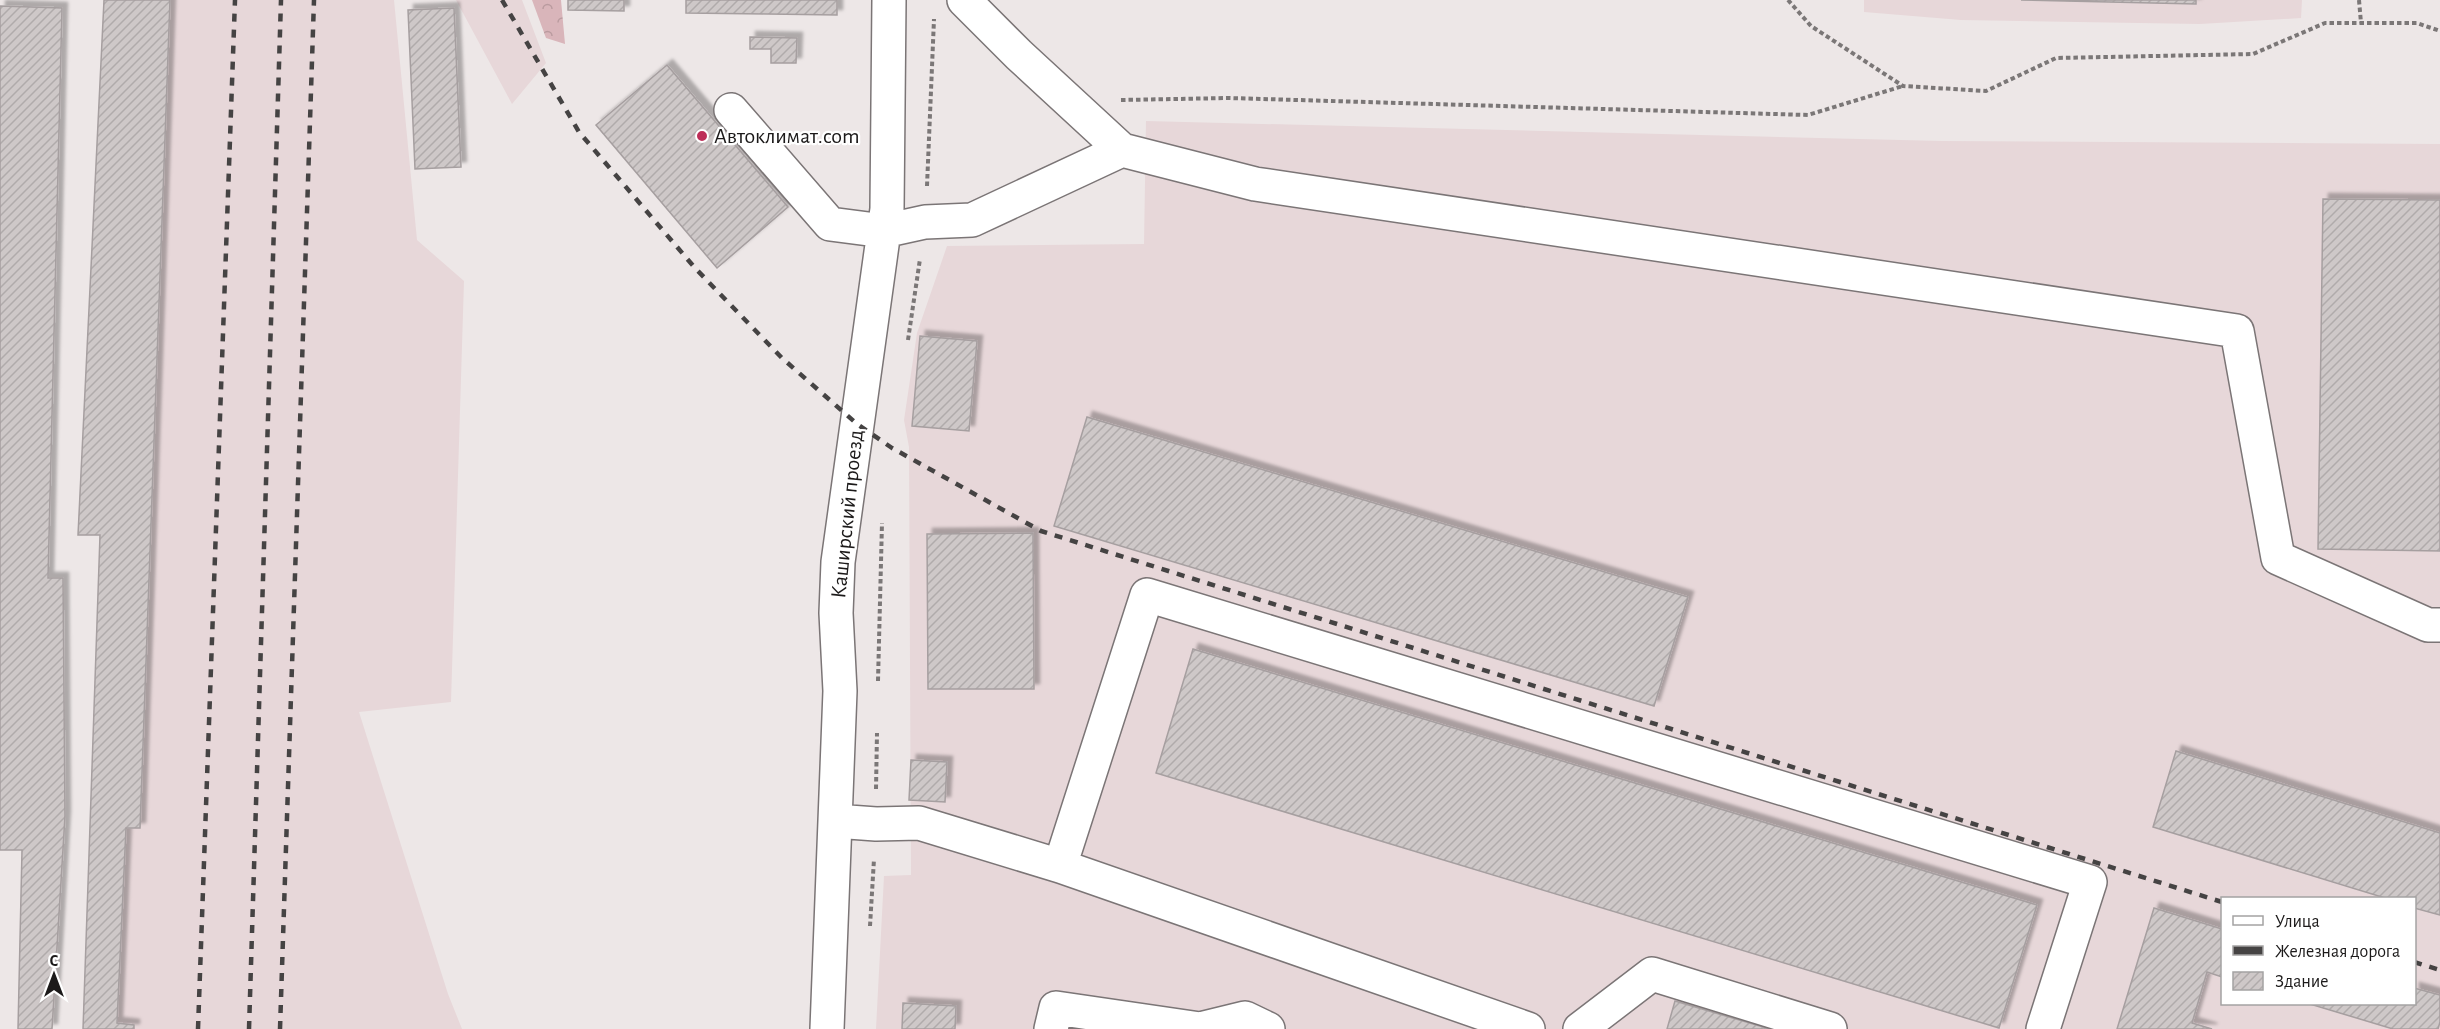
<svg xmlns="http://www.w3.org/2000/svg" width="2440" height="1029" font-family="'Alegreya Sans',sans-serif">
<defs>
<pattern id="forest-crowns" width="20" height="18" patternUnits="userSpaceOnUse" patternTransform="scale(1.5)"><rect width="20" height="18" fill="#d9b5ba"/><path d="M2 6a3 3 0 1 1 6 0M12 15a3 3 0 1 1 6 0" fill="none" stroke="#ba9b9f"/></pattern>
<pattern id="building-hatch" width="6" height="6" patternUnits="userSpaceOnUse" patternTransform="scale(1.5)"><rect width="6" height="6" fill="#cec8c8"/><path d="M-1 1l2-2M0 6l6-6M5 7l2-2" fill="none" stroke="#b0abab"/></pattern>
<filter id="shadow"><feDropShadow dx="5.5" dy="-5.5" stdDeviation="1.5" flood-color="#0004"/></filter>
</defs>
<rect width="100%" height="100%" fill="#ede7e7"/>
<path fill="#e7d7d9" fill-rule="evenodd" d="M144,0h250l23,240 47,41 -13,421 -92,10 89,282 14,35h-367z
M456,0h66l24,63 -34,41z
M1864,0h438l-1,18 -101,6 -239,-4 -97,-8z
M1146,121l796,20 498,3v885h-1564l8,-153 27,-1 -2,-428 -5,-27 13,-87 30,-87 197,-2zM2222,898h192v106h-192z"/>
<path fill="url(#forest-crowns)" d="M532,0h29l4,44 -19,-6z"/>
<path fill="url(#building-hatch)" stroke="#a69fa0" stroke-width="1.5" filter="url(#shadow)" d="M104,0h66l-30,828h-14l-9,195 17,2v4h-51l17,-494h-22z
M568,0h56v11l-56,-1z
M686,0h151v15l-151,-2z
M2021,0h175v4z
M0,6l62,2 -14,570h15l2,238 -13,213h-34l4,-179h-22z
M454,8l7,159 -46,2 -7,-159z
M750,37l47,1 -1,25h-25v-14h-21z
M667,65l121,142 -71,61 -121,-143z
M2323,199l117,1v351l-122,-2z
M920,336l57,5 -8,90 -57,-5z
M1087,417l601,180 -34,109 -600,-180z
M1033,533l1,156h-106l-1,-155z
M1193,649l844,256 -38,123 -843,-255z
M2176,751l264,82v82l-26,-7v-10h-29l-232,-71z
M911,760l36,2 -2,40 -36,-2z
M2154,908l68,21v48l-15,-5 -15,51 20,6h-95z
M2414,988l26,7v27l-2,7h-45l-83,-25h104z
M1675,1001l95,28h-103z
M903,1003l53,3 -1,23h-53z"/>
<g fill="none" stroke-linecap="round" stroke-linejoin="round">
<g stroke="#7b7576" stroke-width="36">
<path id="minor" d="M964,0l55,55 103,95 133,34 982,147 41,227 150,67h12
M731,110l99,114 54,7 41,-9 47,-2 150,-70
M835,821l41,3 43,-1 141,43 468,163
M1060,866l87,-271 943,287 -47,147
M827,1029l13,-338 -4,-78 2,-51 49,-353 2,-209
M1051,1029l5,-21 144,21 45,-11 23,11
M1580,1029l72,-55 178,55"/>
</g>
<path stroke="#7b7777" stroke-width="4" stroke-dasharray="4.5 3" stroke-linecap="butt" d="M1788,0l23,26 92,60 83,5 70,-33 197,-4 72,-31h92l23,8
M2359,0l2,23
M1121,100l108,-2 579,17 95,-29
M927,186l7,-167
M908,340l12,-81
M878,681l4,-158
M876,789l1,-56
M870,926l4,-67"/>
<use href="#minor" stroke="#fff" stroke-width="33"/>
<path stroke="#454343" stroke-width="4.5" stroke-dasharray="8 8" stroke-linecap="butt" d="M502,0l77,132 116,136 87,90 75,66 35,24 149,83 1181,371
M2414,962l26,8
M198,1029l37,-1029
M249,1029l32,-1029
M280,1029l34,-1029"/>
</g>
<circle fill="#bd2e58" stroke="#fff" stroke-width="2" cx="702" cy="136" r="6"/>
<g text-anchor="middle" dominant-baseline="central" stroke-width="4.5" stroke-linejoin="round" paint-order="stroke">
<g font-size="22" fill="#1c1a1a" stroke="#fff" text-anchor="start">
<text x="714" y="136">Автоклимат.com</text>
</g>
<g font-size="22" fill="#1c1a1a" stroke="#fff">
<text transform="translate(847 514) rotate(-84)">Каширский проезд</text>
</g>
</g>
<rect x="2221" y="897" width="195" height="108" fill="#ffffff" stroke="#a4a3a3" stroke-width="1.5"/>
<rect x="2233" y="916" width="30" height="9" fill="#ffffff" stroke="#a4a3a3" stroke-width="1.5"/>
<text x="2275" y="927" font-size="18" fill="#1c1a1a">Улица</text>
<rect x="2233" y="946" width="30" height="9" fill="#454343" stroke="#a4a3a3" stroke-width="1.5"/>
<text x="2275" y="957" font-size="18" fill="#1c1a1a">Железная дорога</text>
<rect x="2233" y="972" width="30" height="18" fill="url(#building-hatch)" stroke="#a4a3a3" stroke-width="1.5"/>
<text x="2275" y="987" font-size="18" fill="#1c1a1a">Здание</text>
<g transform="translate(54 975)" stroke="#ffffff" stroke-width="4.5" paint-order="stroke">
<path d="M0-4.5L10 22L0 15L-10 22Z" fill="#1c1a1a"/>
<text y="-9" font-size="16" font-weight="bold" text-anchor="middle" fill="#1c1a1a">С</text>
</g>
</svg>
